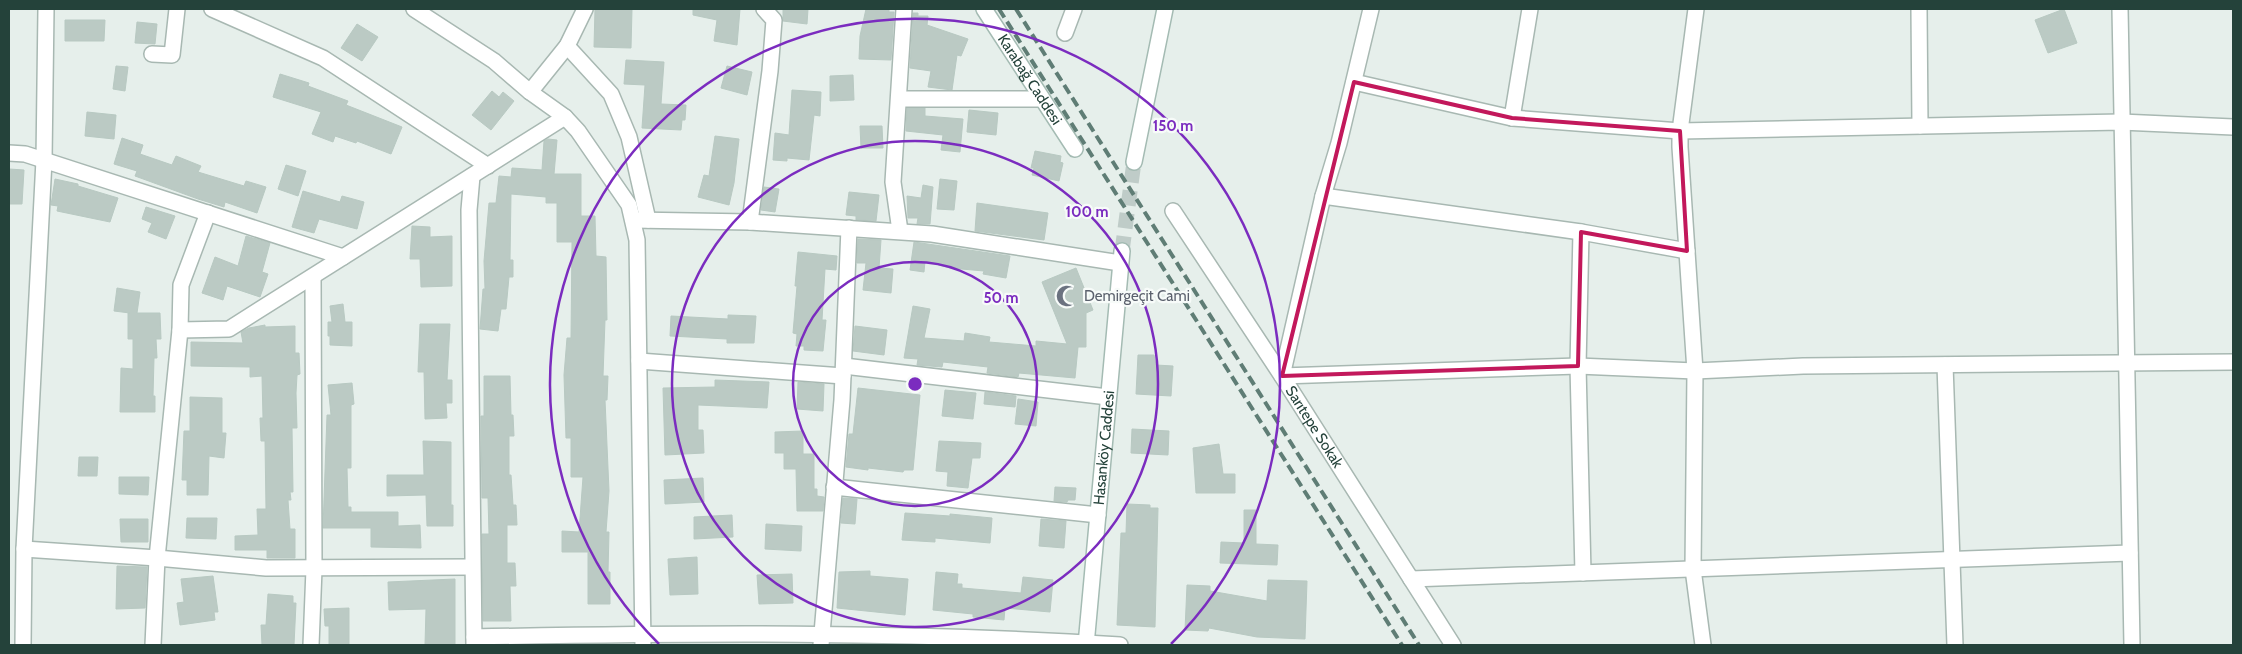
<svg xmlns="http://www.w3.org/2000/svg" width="2242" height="654" font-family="Cabin,sans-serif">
<rect width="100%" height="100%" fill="#e6efeb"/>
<path fill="#bbcac4" stroke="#b8c9c2" d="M595,9h37l-1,39 -37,-1z
M693,9h47l-3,36 -23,-4 3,-21 -24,-5z
M783,9h25l-1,15 -24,-3z
M866,9h23v3h5l-3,48 -32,-1 1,-23z
M2064,9l13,34 -29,10 -13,-33z
M913,13h5v3h10l-1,9 41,14 -7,17 -4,-1 -5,35 -24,-3 3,-16 -21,-3z
M65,20h40l-1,21h-39z
M137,22l20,2 -2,20 -20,-1z
M357,24l21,13 -16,24 -21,-13z
M626,60l38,2 -3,42 25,1 -1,15h-3l-1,10 -39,-2 3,-43 -21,-1z
M116,66l12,1 -3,24 -12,-2z
M727,66l25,6 -5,23 -26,-7z
M280,74l29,9 -1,3 40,15 -2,4 56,22 -11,27 -34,-13 -1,2 -21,-7 -2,6 -21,-8 9,-22 -48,-15z
M853,75l1,25 -24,1v-25z
M792,90l29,2 -1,24 -6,-1 -5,45 -22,-2v3l-14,-1 2,-27 14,2z
M492,91l7,6 4,-5 11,9 -23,29 -19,-15z
M907,108h18v8l38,3 -3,33 -19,-2 2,-15 -37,-4z
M969,110l29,3 -2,22 -29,-3z
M87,112l29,3 -2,24 -29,-3z
M860,126h22l1,22h-22z
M715,136l24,3 -5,44 -5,22 -31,-8 6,-22 5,1z
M122,138l21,7 -3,9 32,11 4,-9 25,10 -3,6 46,14 2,-5 20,6 -9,26 -32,-11 -1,5 -26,-8 -63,-23 2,-5 -23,-7z
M548,139l9,1 -3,34h27v42h14l1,40 10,1 1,63h-2l-2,56h5l-1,24h-2l4,91 -3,41h3l-1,40h2v32h-22v-52h-26v-21l17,1 4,-55h-12v-39h-5l-2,-63 3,-37h4l1,-96h-15v-39h-11v-6l-35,-3 -1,66h3v17h-4l-3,32h-5l-3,22 -18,-2 3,-40h2l-1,-28 5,-58h7l3,-27 12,1 1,-9 30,2 2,-29z
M1035,151l26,5 -1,6 3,1 -4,18 -27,-6 2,-7h-3z
M286,165l20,6 -8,25 -20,-7z
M9,169l15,1 -2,34h-13z
M55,179l23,5v2l40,12 -8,24 -53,-11 1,-5 -7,-1z
M940,179l17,2 -3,29 -17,-1z
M923,185l10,2 -3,37h-13l1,-6h-10l-1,-22 14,2z
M764,187l15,2 -4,23 -14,-2z
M303,191l37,11 2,-6 22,6 -7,27 -38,-10 -5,14 -22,-6z
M849,192l30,3 -3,26 -20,-1v-4l-10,-1z
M977,203l71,10 -4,27 -69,-9z
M146,207l29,9 -9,23 -18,-7 4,-9 -10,-4z
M412,226l18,1v10l22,-1v50l-31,1 -1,-28h-10z
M246,236l24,7 -8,29 6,2 -8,23 -33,-11 -4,14 -21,-7 13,-36 23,9z
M858,239l23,1 -2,28 14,1 -2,24 -28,-3 3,-27h-9z
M914,242l96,14 -4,22 -23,-4 1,-3 -34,-3 -25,-7 -1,11 -14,-2z
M798,252l39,4 -1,14 -11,-1 -3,51h4l-3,31 -19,-1v-4h-8l1,-12 -4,-1 4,-47h-2z
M1076,268l17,42 -7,3v34h-8l-3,31 -56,-5 -1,4 -31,-4 1,-6 -45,-5 -1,5 -25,-2 1,-6 -14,-1 9,-52 17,3 -6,29 40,3 1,-8 25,4 -1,5 47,4v-5l31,3 -25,-62z
M117,288l23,4 -3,21h23l1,26h-5l1,19h-3l-1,38h2v16h-35l1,-44 12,1v-30h-5v-26h2l-16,-2z
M343,304l2,18h7v24l-22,-1v-9h-2v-14h4l-2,-16z
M728,315l28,1 -2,27h-27v-4l-57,-3 1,-20 57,3z
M420,324h30l-3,56h5v23h-6l1,15 -22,1 -1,-47h-6z
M265,325v2l30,-1v27h4l1,21 -3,1 -1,18 1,35h-5l1,64h-3l1,8h-3l2,29h5v29h-28v-8h-32v-14l23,-1 -1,-26h9l-1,-68h-4l-1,-23h3l-1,-42 -12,1v-10l-59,-1v-24l52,1 -2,-11 8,-4z
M855,326l32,4 -3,25 -31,-4z
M1138,355h16l2,10 17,1 -2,30 -35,-2z
M484,376h26l1,39h2l1,21h-5v39h2l2,30h3l1,20h-10v38h8l1,23h-6l1,35h-28l-1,-87h7l-1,-36h-6l-1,-82h3z
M715,380l54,2 -2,26 -69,-3v25h5l1,23 -39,2 -2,-67 52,-1z
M798,382l26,2 -1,27 -26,-2z
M352,383l2,21 -3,1v63h-4l1,39h3v5h47v14l22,-1 1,23 -50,-1v-19h-48l4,-113h4l-3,-30z
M858,388l62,7 -7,75h-9l-1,2 -35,-4v2l-22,-3 3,-33h4z
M945,390l31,3 -3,26 -31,-3z
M985,392l31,4 -1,11 -31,-3z
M190,397l32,1v35h4l-2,25 -15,-2 -1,39h-21v-15h-5l2,-49h6z
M1018,399l20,3 -2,24 -21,-2z
M1132,429l37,2 -1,24 -37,-2z
M803,431v23h11v35h3v7l7,1 -1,14h-26l-1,-42h-12v-16h-9v-21z
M423,441l28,1v63h2v21h-26l-1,-31 -39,1v-21h37z
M939,441l42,2 -1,15h-8l-4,30 -21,-2 1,-14 -12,-1z
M1219,444l4,30h12v19h-39l-3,-45z
M79,457h19l-1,19h-19z
M119,477h30l-1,18 -29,-1z
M703,478l1,24 -39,2 -1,-24z
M1055,487l21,1 -1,12h-7l-1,2 -13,-1z
M843,498l14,1 -2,25 -14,-1z
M1127,504l23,1v3h8l-3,119 -38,-2 4,-92h5z
M1244,510h12v34l22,1 -1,20 -57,-2 1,-21 23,1z
M905,513l45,3v-2l42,4 -2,25 -55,-5v4l-33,-2z
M732,515l1,22 -39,2v-22z
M187,518h30l-1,21 -30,-1z
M120,519h28v23h-27z
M1041,519l25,2 -2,27 -25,-2z
M766,524l36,2 -1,25 -36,-2z
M697,557l1,37 -28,1 -2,-36z
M117,566l30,1 -2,41 -29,1z
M870,571v5l38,3 -3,36 -68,-7 2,-36z
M936,572l22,2 -1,10h5v4l59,5 2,-16 30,3 -3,32 -45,-4 -1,12 -31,-3v-3l-40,-4z
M792,574l1,29 -34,1 -2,-29z
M213,576l5,36h-4l1,8 -35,5 -3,-22 7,-1 -3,-23z
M455,579v66h-30l1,-36 -37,1 -1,-28z
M1268,580l39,1 -2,58 -48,-2 -48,-9 -1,3 -23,-1 2,-45 23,1v5l57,10z
M268,594l25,2v7h3l-2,42h-32l-1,-20h5z
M349,608v37h-20v-19h-4l-1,-17z"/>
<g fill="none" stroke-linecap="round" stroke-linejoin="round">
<path stroke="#bfccc8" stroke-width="15" stroke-dasharray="15 8" stroke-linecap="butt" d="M1122,251l12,-89"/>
<g stroke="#a8b8b2" stroke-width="18">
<g id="street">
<path d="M212,9l111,49 165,108"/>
<path d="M414,9l80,52 36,31 35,25 13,14 51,74 8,35 6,405"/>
<path d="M1371,9l-32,134 -16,53 -41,180 296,-10 117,5 108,-5 430,-4"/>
<path d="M1696,9l-16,122v16l15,224 -2,198 10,76"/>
<path d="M1919,9l1,117"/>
<path d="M2120,9l12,636"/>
<path d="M1065,33l9,-24"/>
<path d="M567,46l44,48 18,43 19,83"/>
<path d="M152,54l20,1 5,-46"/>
<path d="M1354,82l158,36 168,13 441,-9 112,5"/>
<path d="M530,92l37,-46 18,-37"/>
<path d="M899,99h143"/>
<path d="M1512,118l18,-109"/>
<path d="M9,153l16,1 318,103"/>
<path d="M472,176l-3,34 5,435"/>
<path d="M1323,196l258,36 106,19"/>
<path id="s1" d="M1173,211l109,165 171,269"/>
<path d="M633,220l117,2 182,12 188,29"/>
<path d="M750,222l20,-151 4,-51 -10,-11"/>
<path d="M900,231l-7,-49 11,-173"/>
<path d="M1581,232l-3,134 5,207"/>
<path d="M180,330l49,-1 336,-212"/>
<path d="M639,361l204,15"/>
<path d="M1945,365l10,280"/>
<path d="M844,366l264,31"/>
<path d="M834,487l264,28"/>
<path d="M24,549l133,9 109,10 206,-1"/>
<path d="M1411,579l719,-26"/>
<path d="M474,637c215,-4 431,-6 646,8"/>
<path d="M23,645l1,-96 20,-389 2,-151"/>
<path d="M153,645l4,-87 23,-228 1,-45 27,-72"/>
<path d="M311,645l3,-76 -1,-292"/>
<path d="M821,645l21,-245 7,-172"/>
</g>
</g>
<g stroke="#a4bbb3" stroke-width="18">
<g id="secondary">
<path id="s2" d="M984,9l91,140"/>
<path d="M1134,162l31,-153"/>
<path id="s3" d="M1086,645l36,-394"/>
</g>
</g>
<use href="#street" stroke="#fff" stroke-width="15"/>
<use href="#secondary" stroke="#fff" stroke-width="15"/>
<path stroke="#5f7d75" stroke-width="4" stroke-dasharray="10 5" stroke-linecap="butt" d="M999,9l403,636
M1016,9l403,636"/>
</g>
<path fill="none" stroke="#c2185b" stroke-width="4" stroke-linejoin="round" d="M1354,82l158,36 168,13 7,120 -106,-19 -3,134 -296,10z"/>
<g fill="none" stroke="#7b2cbf" stroke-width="2.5">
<circle cx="915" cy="384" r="122"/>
<circle cx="915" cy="384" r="243"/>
<path d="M659 644A365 365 0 1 1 1171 644"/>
</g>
<defs>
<g id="mosque-bare" transform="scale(1.725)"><path d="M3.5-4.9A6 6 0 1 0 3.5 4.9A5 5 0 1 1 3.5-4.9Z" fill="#6b7280" stroke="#f7fbf9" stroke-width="2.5" paint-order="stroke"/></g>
</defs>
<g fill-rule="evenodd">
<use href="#mosque-bare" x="1067" y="296"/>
</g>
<g text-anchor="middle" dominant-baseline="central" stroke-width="4.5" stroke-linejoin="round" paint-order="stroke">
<g font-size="15" fill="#24423a" stroke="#f7fbf9">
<text stroke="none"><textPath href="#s2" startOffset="84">Karabağ Caddesi</textPath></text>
<text stroke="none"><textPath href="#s1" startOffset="258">Sarıtepe Sokak</textPath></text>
<text stroke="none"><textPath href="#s3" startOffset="198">Hasanköy Caddesi</textPath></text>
</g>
<g font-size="15" fill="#5b616d" stroke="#f7fbf9" text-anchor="start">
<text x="1084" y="296">Demirgeçit Cami</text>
</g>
</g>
<circle cx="915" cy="384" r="8" fill="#7b2cbf" stroke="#f7fbf9" stroke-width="2.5"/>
<g font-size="15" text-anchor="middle" font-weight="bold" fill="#7b2cbf" stroke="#f7fbf9" stroke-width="4.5" stroke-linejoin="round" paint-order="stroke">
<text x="1173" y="131">150 m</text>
<text x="1087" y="217">100 m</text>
<text x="1001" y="303">50 m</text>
</g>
<rect width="2242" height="654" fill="none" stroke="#24423a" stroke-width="20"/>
</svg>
